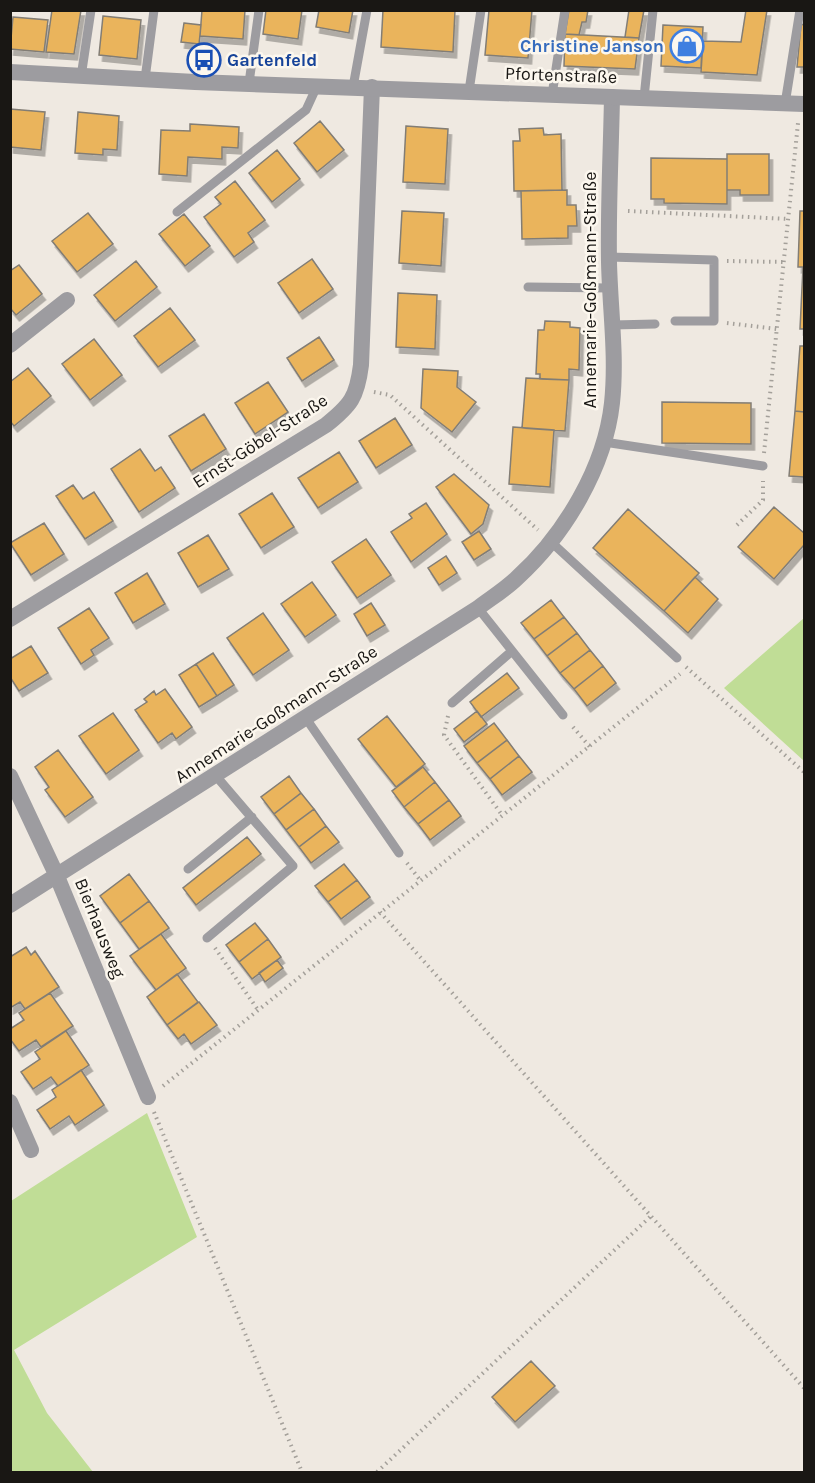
<svg xmlns="http://www.w3.org/2000/svg" width="815" height="1483" font-family="Karla,sans-serif">
<defs>
<filter id="shadow"><feDropShadow dx="3.5" dy="6" stdDeviation="0" flood-color="#0004"/></filter>
</defs>
<rect width="100%" height="100%" fill="#efe9e1"/>
<path fill="#c0dd96" d="M804,618v143l-80,-73z
M147,1113l50,124 -183,113 33,63 46,59h-82v-271z"/>
<path fill="#eab45b" stroke="#827d75" stroke-width="1.5" filter="url(#shadow)" d="M52,10h29l-7,44 -28,-2z
M202,10h43l-2,29 -43,-3z
M266,10h36l-4,29 -35,-5z
M319,10h34l-4,23 -33,-6z
M383,10h72l-2,42 -72,-5z
M489,10h43l-4,48 -43,-3z
M569,10h19l-2,12h-4l-3,13 -14,-1z
M629,10h15l-5,28 -14,-1z
M746,10h21l-10,65 -56,-3 2,-31 38,1z
M103,16l38,4 -4,39 -38,-4z
M13,17l35,3 -4,32 -34,-3z
M184,23l17,2 -2,19 -18,-2z
M801,24l3,1v42h-7z
M663,25l40,2 -2,41 -40,-2z
M565,34l74,4 -4,31 -71,-3z
M10,109l35,3 -4,38 -31,-3z
M78,112l41,4 -2,34 -14,-1v6l-28,-2z
M320,121l24,29 -27,22 -23,-29z
M190,124l49,3 -1,21 -16,-1v12l-34,-2 -1,19 -28,-2 2,-44 29,1z
M406,126l42,3 -3,55 -42,-2z
M543,128l1,7 17,-1 1,56 -48,1 -1,-50h7l-1,-12z
M277,150l23,29 -28,23 -23,-29z
M727,154h42v41h-29v-5h-13z
M651,158l76,1v45l-63,-1v-4h-13z
M235,181l30,39 -17,13 6,9 -20,15 -30,-40 17,-13 -6,-7z
M567,190v15h9l1,21h-9v12l-46,1 -1,-48z
M402,211l42,2 -3,53 -42,-3z
M800,211h4v56h-6z
M88,213l25,31 -36,28 -25,-31z
M184,214l26,32 -25,20 -26,-32z
M312,259l21,30 -34,24 -21,-30z
M136,261l21,26 -42,34 -21,-26z
M19,265l23,29 -26,21 -6,-7v-37z
M803,267h1v62h-4z
M398,293l39,2 -2,54 -39,-2z
M170,308l25,32 -37,27 -24,-31z
M545,321l25,1v5l10,1 -1,42 -10,-1v11l-29,-1v-5h-4l2,-44h6z
M319,337l15,23 -32,21 -15,-23z
M94,339l28,36 -32,25 -28,-36z
M800,346h4v66l-9,-1z
M28,368l23,28 -37,30 -4,-5v-39z
M423,369l35,2 -1,16 19,15 -24,30 -31,-24z
M526,378l43,2 -4,51 -43,-3z
M268,382l20,30 -33,22 -20,-31z
M662,402l89,1v41l-89,-1z
M795,411l9,1v65l-15,-1z
M204,414l22,35 -35,22 -22,-35z
M395,418l17,27 -36,23 -17,-27z
M513,427l41,3 -4,57 -41,-3z
M140,449l15,22 6,-4 14,21 -36,24 -28,-43z
M339,452l19,30 -40,26 -20,-30z
M454,474l35,31 -6,19 -12,10 -35,-47z
M73,485l10,14 11,-7 19,29 -28,18 -29,-43z
M272,493l22,34 -33,21 -22,-34z
M426,503l21,31 -36,28 -20,-30 21,-14 -3,-4z
M774,507l30,26v12l-30,34 -36,-32z
M628,509l71,64 -35,38 -71,-63z
M44,523l20,31 -33,21 -21,-32z
M479,531l12,18 -17,11 -12,-18z
M208,535l21,34 -31,18 -20,-34z
M366,539l25,36 -34,23 -25,-36z
M446,556l11,17 -18,12 -11,-17z
M147,573l18,31 -32,19 -18,-30z
M695,577l23,22 -30,34 -24,-22z
M312,582l24,33 -31,22 -24,-33z
M551,600l13,17 -30,22 -13,-16z
M371,603l14,22 -18,11 -13,-22z
M89,608l20,30 -18,12 3,5 -13,9 -23,-36z
M263,613l26,37 -36,25 -26,-37z
M564,617l13,16 -30,23 -13,-17z
M577,633l13,17 -30,23 -13,-17z
M31,646l17,27 -29,18 -9,-14v-18z
M590,650l13,16 -29,23 -14,-16z
M213,653l21,32 -17,11 -21,-32z
M196,664l21,32 -18,11 -20,-32z
M603,666l13,17 -29,23 -13,-17z
M507,673l12,15 -38,29 -11,-15z
M165,689l27,38 -16,12 -4,-6 -14,10 -23,-33 12,-8 -3,-3 10,-8 2,4z
M477,711l10,13 -23,18 -10,-13z
M113,713l26,37 -33,24 -27,-38z
M387,716l38,48 -29,23 -38,-48z
M494,723l13,17 -30,23 -13,-17z
M507,740l12,16 -29,23 -13,-16z
M58,750l35,47 -28,20 -20,-27 4,-3 -14,-20z
M519,756l13,16 -30,23 -12,-16z
M423,767l12,15 -31,25 -12,-16z
M289,776l12,17 -27,21 -13,-17z
M435,782l14,18 -31,24 -14,-17z
M301,793l13,16 -28,21 -12,-16z
M449,800l12,16 -31,24 -12,-16z
M314,809l12,17 -27,21 -13,-17z
M326,826l13,16 -28,21 -12,-16z
M247,837l14,17 -65,51 -13,-17z
M344,864l13,16 -29,22 -13,-16z
M129,874l20,27 -29,22 -20,-27z
M357,880l13,17 -29,22 -13,-17z
M149,901l20,27 -30,21 -19,-26z
M255,923l13,16 -29,23 -13,-17z
M161,934l25,34 -30,22 -26,-34z
M268,939l13,18 -29,22 -13,-17z
M26,947l5,8 4,-4 24,36 -34,22 -5,-7 -10,6v-51z
M277,960l6,8 -18,14 -6,-9z
M177,974l21,28 -31,23 -20,-28z
M50,993l23,33 -32,21 -5,-7 -17,11 -9,-12v-10l14,-9 -5,-7z
M199,1002l18,23 -26,19 -7,-10 -6,5 -11,-14z
M66,1031l23,34 -31,21 -7,-9 -18,12 -12,-17 19,-13 -5,-7z
M81,1070l23,35 -29,20 -6,-9 -19,13 -13,-19 19,-13 -4,-7z
M531,1361l24,25 -40,36 -23,-25z"/>
<g fill="none" stroke-linecap="round" stroke-linejoin="round">
<path stroke="#a4a09a" stroke-width="4" stroke-dasharray="1.5 4.5" stroke-linecap="butt" d="M628,211l160,8
M727,261l57,1
M727,323l50,6
M374,392l16,3 148,135
M764,453l34,-330
M737,525l26,-25v-19
M686,667l118,105
M448,716l-4,19 58,80
M573,727l17,20
M407,863l13,17
M380,912l424,476
M215,948l43,62
M163,1086l517,-412
M154,1112l148,360
M377,1472l274,-256"/>
<path stroke="#9d9ca0" stroke-width="9" d="M81,77l10,-67
M145,79l9,-69
M249,83l10,-73
M353,87l14,-77
M469,91l12,-81
M552,95l13,-85
M644,98l9,-88
M785,104l15,-94
M177,212l129,-102 11,-24
M609,257l105,3v61h-39
M528,287l82,1
M613,325l42,-1
M604,442l159,24
M550,541l127,117
M478,608l85,107
M452,703l60,-52
M305,717l94,136
M188,869l64,-52
M207,938l86,-72 -77,-90"/>
<path stroke="#9d9ca0" stroke-width="16" d="M10,345l57,-45
M10,619l316,-194c25,-20 31,-28 35,-60l11,-278
M10,776l46,98 92,223
M10,905l468,-297c13,-10 28,-19 40,-31 47,-43 87,-110 94,-174 5,-47 -2,-94 -3,-141 -1,-55 2,-110 3,-165
M10,1102l21,48"/>
<path stroke="#9d9ca0" stroke-width="16" d="M10,72l185,10 609,22"/>
</g>
<defs>
<g id="shop-ring" transform="scale(1.725)"><circle r="9.5" fill="#fcf7ee" stroke="#3f7fe0" stroke-width="1.5"/><path d="M-5-2.5h2.3a2.7 3.5 0 0 1 5.4 0H5L5.5 6h-11ZM-1.5-2.5h3a1.5 2.3 0 0 0-3 0Z" fill="#3f7fe0"/></g>
<g id="bus-ring" transform="scale(1.725)"><circle r="9.5" fill="#fcf7ee" stroke="#1a4fb4" stroke-width="1.5"/><path d="M-5-6H5V4H4V6H2V4H-2V6H-4V4H-5ZM-3.5-4V0h7V-4ZM-3.5 1.2v1.5H-2V1.2ZM2 1.2v1.5H3.5V1.2Z" fill="#1a4fb4"/></g>
</defs>
<g fill-rule="evenodd">
<use href="#shop-ring" x="687" y="46"/>
<use href="#bus-ring" x="204" y="60"/>
</g>
<g text-anchor="middle" dominant-baseline="central" stroke-width="5" stroke-linejoin="round" paint-order="stroke">
<g font-size="18" font-weight="bold" fill="#366cbe" stroke="#fcf7ee" text-anchor="end">
<text x="664" y="46">Christine Janson</text>
</g>
<g font-size="18" font-weight="bold" fill="#164399" stroke="#fcf7ee" text-anchor="start">
<text x="227" y="60">Gartenfeld</text>
</g>
<g font-size="18" fill="#191714" stroke="#fcf7ee">
<text transform="translate(561 75) rotate(2)">Pfortenstraße</text>
<text transform="translate(590 290) rotate(-90)">Annemarie-Goßmann-Straße</text>
<text transform="translate(260 441) rotate(-33)">Ernst-Göbel-Straße</text>
<text transform="translate(276 714) rotate(-33)">Annemarie-Goßmann-Straße</text>
<text transform="translate(100 928) rotate(68)">Bierhausweg</text>
</g>
</g>
<rect width="815" height="1483" fill="none" stroke="#191714" stroke-width="24"/>
</svg>
